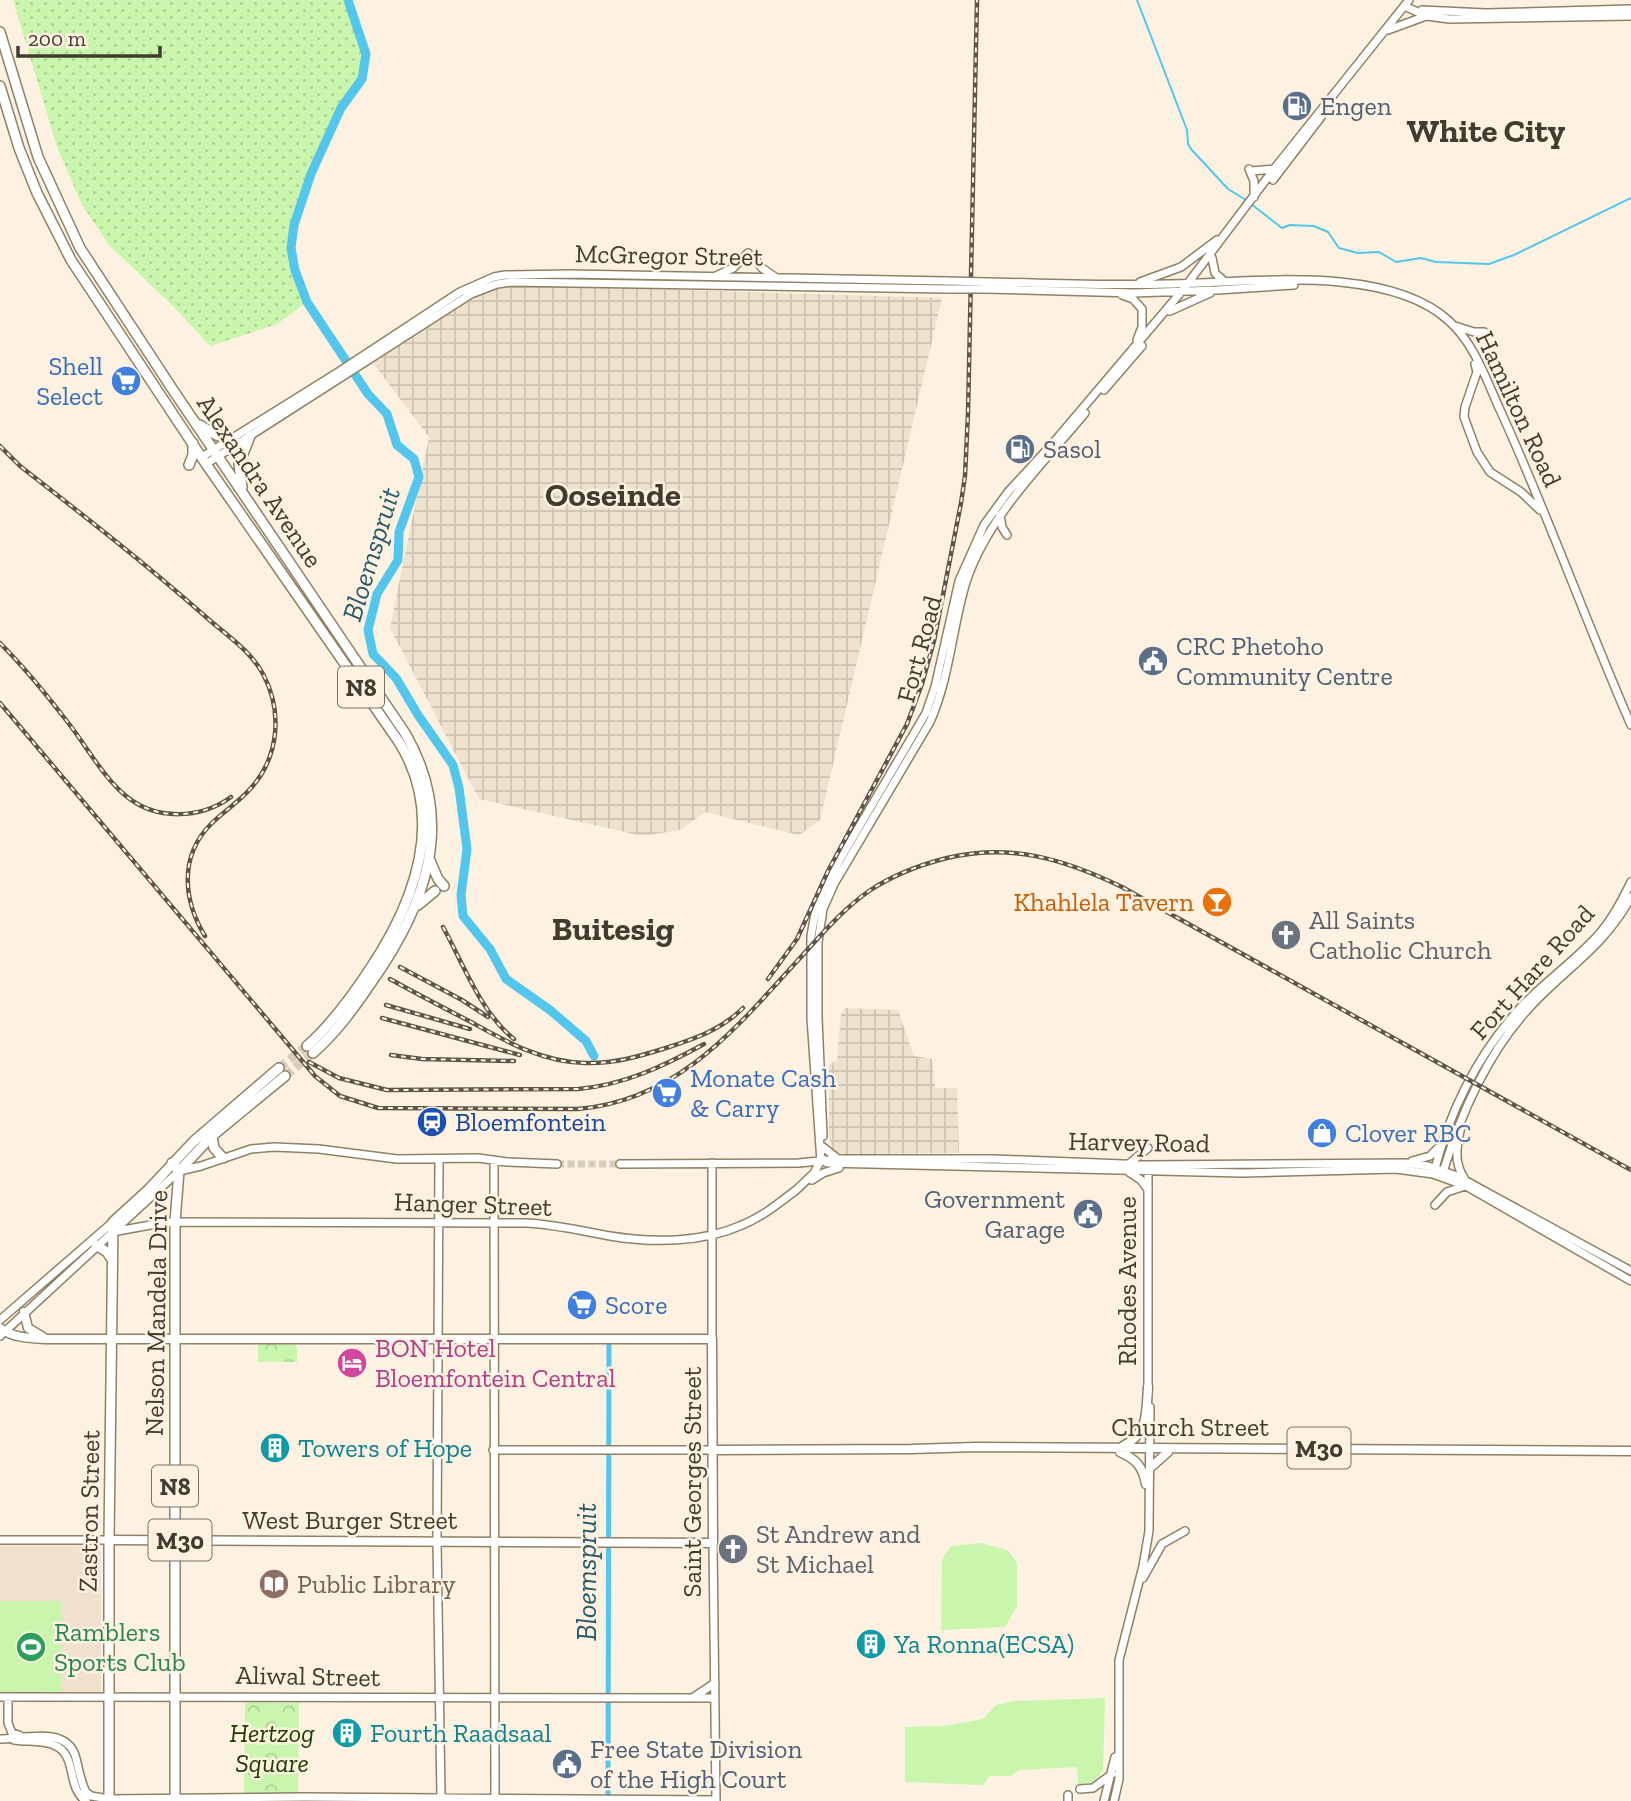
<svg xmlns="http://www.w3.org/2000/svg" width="1631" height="1801" font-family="'Zilla Slab',serif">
<defs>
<pattern id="industrial-grid" width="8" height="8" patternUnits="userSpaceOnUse" patternTransform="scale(1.75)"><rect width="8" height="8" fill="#ece2cd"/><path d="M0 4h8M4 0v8" fill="none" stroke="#ccc3b0"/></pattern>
<pattern id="grass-dots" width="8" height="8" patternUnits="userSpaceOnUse" patternTransform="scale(1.75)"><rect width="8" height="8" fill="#c9f5ad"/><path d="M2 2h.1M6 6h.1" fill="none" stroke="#aed395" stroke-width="1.8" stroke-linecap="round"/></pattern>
<pattern id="park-crowns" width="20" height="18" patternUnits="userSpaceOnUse" patternTransform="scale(1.75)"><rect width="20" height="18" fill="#c9f5ad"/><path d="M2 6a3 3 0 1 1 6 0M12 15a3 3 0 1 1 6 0" fill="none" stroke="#aed395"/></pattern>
</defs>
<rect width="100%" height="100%" fill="#fdf2e1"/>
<path fill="#f0e0ce" d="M0,1546h91l10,6v141h-39v-92h-62z"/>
<path fill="url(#industrial-grid)" d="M518,285l424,13 -122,522 -21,15 -94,-23 -25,18 -37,6 -164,-37 -89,-171 39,-191 -56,-74 115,-74z
M845,1008l53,2 16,46 18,3 3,29h22l2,65 -114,1 -12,-3 -4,-13v-74l8,-3 4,-48z"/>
<path fill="url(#grass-dots)" d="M13,0h335c3,19 18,37 18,56 0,24 -15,34 -25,52 -16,28 -53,112 -50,143 2,17 10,34 16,51l-30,22 -67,22 -36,-39 -65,-62 -27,-40 -25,-58z"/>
<path fill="url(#park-crowns)" d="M258,1344h36l3,3v15h-39z
M245,1702l54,1 -1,91 -54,-1z"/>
<path fill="#c9f5ad" d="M980,1543l28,7 9,13v43l-12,21 -64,3 1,-71 9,-13z
M0,1601h62v92l-62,-1z
M1105,1698l-2,73 -9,11 -16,2 -1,-17 -58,3 -8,6h-21l-7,9 -78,-3v-55l38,-1 40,-7 13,-14 18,-4z"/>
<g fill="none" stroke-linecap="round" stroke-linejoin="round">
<path stroke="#52c6ec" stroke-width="2" d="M1137,0l50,130 1,14 3,5 37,40 18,11
M1251,204l31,24 8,-3 24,1 14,6 11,16 19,5 21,-1 17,10 25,-4 15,4 53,2 25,-9 117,-57"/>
<path stroke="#52c6ec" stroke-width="5" d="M608,1801l1,-459"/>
<path stroke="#52c6ec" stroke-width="9" d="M348,0l18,54 -4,25 -21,29 -30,66 -17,51 -3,23 4,22 12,32 61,92 19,20 10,31 17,14 5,18 -20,55 -1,28 -21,34 -9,36 5,24 23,24 22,37 35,50 6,23 8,61 -6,46 2,21 27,33 16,30 44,31 36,31 8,15"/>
<path stroke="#d8cdbd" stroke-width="7" stroke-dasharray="7 3.5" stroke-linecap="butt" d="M557,1164h63"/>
<path stroke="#d8cdbd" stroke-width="9" stroke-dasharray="9 4.5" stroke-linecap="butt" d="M279,1068l28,-22
M285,1076l28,-23"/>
<g stroke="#908066" stroke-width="10">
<path id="secondary" d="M1404,6l23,10 22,3 182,-3
M1422,10l64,3 145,-4
M1388,30l38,-14
M1249,169l5,12v16
M1251,171l23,-2
M1273,180l48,-63
M1212,258l3,15 9,8
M755,259l7,9 13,9
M716,276l17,-8 15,-15
M987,282c60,1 120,4 180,2 80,-1 219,-21 282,37 26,23 38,61 52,91 47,103 85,210 130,313
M1140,282l41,-15 36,-27
M986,289l148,4 83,-3 77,-5
M1122,295l11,4 9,10v18l-5,13
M1170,311l40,-18
M1455,326l19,6h10
M1475,364l2,8 -12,35 -1,10 13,35 13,20 31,20 19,18
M1104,390l38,-44
M202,457l138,-86 120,-79 34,-15 11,-2 64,-1 378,7
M206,464l265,-170 26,-10 14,-2 436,7
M1000,515l2,12 5,8
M1461,1126c-4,19 -8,35 3,52
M823,1136l-5,-118v-76l5,-33 11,-25 96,-162c20,-45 22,-94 36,-140 22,-66 76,-117 119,-169
M823,1147l15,12
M439,1159l-2,382 4,257
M494,1160l1,640
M1412,1161l18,-5 8,-8
M821,1162l-10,-144v-82l4,-22 7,-21 17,-32 87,-148 9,-26 24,-106 25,-56 24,-33 46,-50 128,-151 92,-122 135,-169
M712,1163v176
M827,1163l415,10 154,-4 37,5 33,12 165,95
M1130,1163l18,-15
M620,1164l179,-1 39,-4h156l154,6 257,-2 23,3 29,10 174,95
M1148,1169v223
M1129,1172l12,8 7,10
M1434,1172c16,-62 44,-118 87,-165 25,-26 55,-47 79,-74 13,-15 22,-33 31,-51
M1443,1172c18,-59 44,-119 87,-165 37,-40 74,-60 101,-110
M812,1180l11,-7 16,-5
M794,1192l20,-19 8,-15
M1435,1205l12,-13 18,-6
M112,1232l55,-10 358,1c29,1 57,8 85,13 42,7 92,7 132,-11 20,-8 37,-22 54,-35
M0,1320l113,-98
M0,1336l179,-165 22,-5 50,-17 23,-2 45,2 78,10 81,-1 29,4 50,2
M493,1450h220
M0,1540h109
M713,1543l3,258
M1143,1578l19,-34 23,-13
M0,1697l715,1
M8,1697v26l4,10 7,2
M694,1697l21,-14
M0,1739c22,0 65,-13 75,16 4,13 5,26 11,37l5,4 18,3 195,-2 412,3
M14,1740c13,2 28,0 40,5 24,9 12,43 32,56
M1080,1789l13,-1 19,-14
M1068,1801v-6
M1104,1801l11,-44
M1114,1801l5,-22v-119l24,-94 6,-35 1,-124"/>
</g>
<g stroke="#908066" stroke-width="11">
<path id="primary" d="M24,1312l4,16 15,9
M0,1328c13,10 30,10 46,11h666l1,204 -604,-3
M1123,1446c26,-13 23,-33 25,-59
M713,1450l198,-1 65,-2 655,4
M1120,1452c16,7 23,15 26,32
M1150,1468l18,-16"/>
</g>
<g stroke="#908066" stroke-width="12">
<path id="highway" d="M0,32l38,125 42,91 93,142 232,343c52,89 21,172 -34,250 -17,25 -35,50 -58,70
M0,86l19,62 18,45 34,67 135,204 193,278c48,77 15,162 -31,230 -18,27 -37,53 -61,74
M200,425l16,10 15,3
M189,465l4,-10v-12
M242,487l-3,-23 11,-28
M429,858l9,21 6,7
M418,905l17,-14
M212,1136l2,12 9,10
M172,1163l7,8 -4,51v579
M179,1171l33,-35 73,-60
M96,1245l11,7 4,6
M109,1801v-261l4,-318 35,-32 46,-49 85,-73"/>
</g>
<use href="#secondary" stroke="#fff" stroke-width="7"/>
<use href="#primary" stroke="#fff" stroke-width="8"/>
<use href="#highway" stroke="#fff" stroke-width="9"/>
<g stroke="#5d5549" stroke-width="4.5">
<path id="rail" d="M0,446l20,20c63,49 126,98 186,151 20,18 44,33 57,57 20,37 16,83 -12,114 -12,14 -27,23 -40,36 -32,32 -28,76 -6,112
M0,643c24,24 46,51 66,77 20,25 36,56 60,76 30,25 75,23 105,1
M0,703l315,373 25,20 38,12 200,1c101,-9 158,-81 222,-151 22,-24 42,-48 69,-67 24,-16 50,-26 78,-33 64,-15 117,1 175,29l509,283
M443,927c20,36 38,86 71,112
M400,967l62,33 26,17
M390,979c27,15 54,29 81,43 36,20 71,40 114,41 29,1 56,-7 84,-16 28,-9 53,-18 74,-39
M768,979l29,-40 31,-68 79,-147 15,-40 12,-43 27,-138 4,-27 3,-63 9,-413
M386,1005l84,24
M382,1018l138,37
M391,1055l31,4 92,2
M309,1062l30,16 48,12 191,-1c46,-4 86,-23 126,-45"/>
</g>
<use href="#rail" stroke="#fdf2e1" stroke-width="2" stroke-dasharray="5" stroke-linecap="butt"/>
<g stroke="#908066" stroke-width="10" stroke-linecap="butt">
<path id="secondary-bridge" d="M947,281l40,1
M947,289h39"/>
</g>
<use href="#secondary-bridge" stroke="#fff" stroke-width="7"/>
</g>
<defs>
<g id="fuel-disc" transform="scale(1.575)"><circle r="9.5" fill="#5c6f8a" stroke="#fdf2e1"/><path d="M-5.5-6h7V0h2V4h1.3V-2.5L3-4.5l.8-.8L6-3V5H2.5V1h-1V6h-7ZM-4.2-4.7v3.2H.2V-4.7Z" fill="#fff"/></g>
<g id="supermarket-disc" transform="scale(1.575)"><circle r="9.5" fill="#3f7fe0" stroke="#fdf2e1"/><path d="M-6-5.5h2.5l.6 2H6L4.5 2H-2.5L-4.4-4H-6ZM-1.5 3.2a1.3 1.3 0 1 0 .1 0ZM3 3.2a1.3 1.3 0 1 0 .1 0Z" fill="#fff"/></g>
<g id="civic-disc" transform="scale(1.575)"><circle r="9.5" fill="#5c6f8a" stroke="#fdf2e1"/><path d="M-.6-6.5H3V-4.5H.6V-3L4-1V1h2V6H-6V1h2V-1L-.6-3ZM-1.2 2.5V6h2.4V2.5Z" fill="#fff"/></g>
<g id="bar-disc" transform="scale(1.575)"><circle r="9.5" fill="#e8710a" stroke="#fdf2e1"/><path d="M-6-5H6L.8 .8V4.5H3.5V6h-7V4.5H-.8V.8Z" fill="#fff"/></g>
<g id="church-disc" transform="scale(1.575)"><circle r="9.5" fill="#6b7280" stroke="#fdf2e1"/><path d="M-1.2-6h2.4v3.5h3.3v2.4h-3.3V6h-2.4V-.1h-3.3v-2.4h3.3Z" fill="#fff"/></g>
<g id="station-disc" transform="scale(1.575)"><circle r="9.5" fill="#1a4fb4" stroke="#fdf2e1"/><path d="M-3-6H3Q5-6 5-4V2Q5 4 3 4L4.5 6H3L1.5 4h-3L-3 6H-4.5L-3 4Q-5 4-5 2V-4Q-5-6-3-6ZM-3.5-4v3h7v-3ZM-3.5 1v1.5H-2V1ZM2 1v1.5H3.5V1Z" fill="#fff"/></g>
<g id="shop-disc" transform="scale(1.575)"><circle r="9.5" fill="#3f7fe0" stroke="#fdf2e1"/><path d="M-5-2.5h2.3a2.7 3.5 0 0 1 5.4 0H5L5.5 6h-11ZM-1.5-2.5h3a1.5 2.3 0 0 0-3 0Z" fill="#fff"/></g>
<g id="hotel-disc" transform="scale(1.575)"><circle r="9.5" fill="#d1479c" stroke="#fdf2e1"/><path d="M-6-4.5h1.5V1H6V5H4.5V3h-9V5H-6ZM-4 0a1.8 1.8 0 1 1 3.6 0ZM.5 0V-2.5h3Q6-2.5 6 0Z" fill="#fff"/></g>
<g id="building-disc" transform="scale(1.575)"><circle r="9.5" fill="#0f9aa8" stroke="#fdf2e1"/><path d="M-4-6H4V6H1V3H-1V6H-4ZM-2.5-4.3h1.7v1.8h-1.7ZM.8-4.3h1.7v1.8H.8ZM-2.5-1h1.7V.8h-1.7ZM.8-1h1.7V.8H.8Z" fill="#fff"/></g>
<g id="library-disc" transform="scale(1.575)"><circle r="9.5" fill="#8d6e63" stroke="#fdf2e1"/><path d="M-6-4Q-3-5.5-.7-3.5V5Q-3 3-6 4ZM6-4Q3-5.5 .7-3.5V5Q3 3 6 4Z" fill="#fff"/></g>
<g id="stadium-disc" transform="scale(1.575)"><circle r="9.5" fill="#2e9e5b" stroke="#fdf2e1"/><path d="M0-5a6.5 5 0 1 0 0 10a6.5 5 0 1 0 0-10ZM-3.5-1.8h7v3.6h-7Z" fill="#fff"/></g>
</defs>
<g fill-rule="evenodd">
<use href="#fuel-disc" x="1297" y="106"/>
<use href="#supermarket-disc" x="126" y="381"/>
<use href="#fuel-disc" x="1020" y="449"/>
<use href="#civic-disc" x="1153" y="661"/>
<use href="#bar-disc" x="1217" y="902"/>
<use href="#church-disc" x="1286" y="935"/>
<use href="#supermarket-disc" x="667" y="1093"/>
<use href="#station-disc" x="432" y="1122"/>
<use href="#shop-disc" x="1322" y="1133"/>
<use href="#civic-disc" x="1088" y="1214"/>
<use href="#supermarket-disc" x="582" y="1305"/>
<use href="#hotel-disc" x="352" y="1363"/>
<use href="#building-disc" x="275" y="1448"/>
<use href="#church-disc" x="733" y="1549"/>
<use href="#library-disc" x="274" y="1584"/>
<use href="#building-disc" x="871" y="1644"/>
<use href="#stadium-disc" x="31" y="1647"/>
<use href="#building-disc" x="347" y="1733"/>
<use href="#civic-disc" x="567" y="1764"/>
</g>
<g text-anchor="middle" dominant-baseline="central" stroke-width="5" stroke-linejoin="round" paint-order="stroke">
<g fill="#fdf2e1" stroke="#7a7264" stroke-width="2">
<rect x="338" y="666.5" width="46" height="41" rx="5"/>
<rect x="1287.5" y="1427.5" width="63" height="41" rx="5"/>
<rect x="152" y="1465.5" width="46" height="41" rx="5"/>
<rect x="148.5" y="1519.5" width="63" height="41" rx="5"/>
</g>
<g font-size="24" font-weight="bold" fill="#423b2f">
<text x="361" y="687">N8</text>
<text x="1319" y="1448">M30</text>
<text x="175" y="1486">N8</text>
<text x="180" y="1540">M30</text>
</g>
<g font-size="26" fill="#4e5e75" stroke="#fdf2e1" text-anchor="start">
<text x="1320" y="106">Engen</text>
<text x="1043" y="449">Sasol</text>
<text x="1176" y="646">CRC Phetoho<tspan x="1176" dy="30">Community Centre</tspan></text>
<text x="1065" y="1199" text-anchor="end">Government<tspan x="1065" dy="30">Garage</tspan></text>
<text x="590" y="1749">Free State Division<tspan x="590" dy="30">of the High Court</tspan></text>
</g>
<g font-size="26" fill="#423b2f" stroke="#fdf2e1">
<text transform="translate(669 255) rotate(1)">McGregor Street</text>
<text transform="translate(1519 409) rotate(65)">Hamilton Road</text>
<text transform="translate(260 481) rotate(56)">Alexandra Avenue</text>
<text transform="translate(919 649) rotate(-75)">Fort Road</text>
<text transform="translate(1532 972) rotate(-48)">Fort Hare Road</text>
<text transform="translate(1139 1142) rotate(1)">Harvey Road</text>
<text transform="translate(473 1204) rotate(2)">Hanger Street</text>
<text transform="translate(1127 1281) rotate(-90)">Rhodes Avenue</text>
<text transform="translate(156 1313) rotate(-89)">Nelson Mandela Drive</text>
<text x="1190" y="1427">Church Street</text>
<text transform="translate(692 1482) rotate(-90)">Saint Georges Street</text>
<text transform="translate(89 1511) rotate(-89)">Zastron Street</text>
<text x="350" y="1520">West Burger Street</text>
<text transform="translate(308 1676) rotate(1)">Aliwal Street</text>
</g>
<g font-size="26" fill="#366cbe" stroke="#fdf2e1" text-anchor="start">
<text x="103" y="366" text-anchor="end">Shell<tspan x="103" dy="30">Select</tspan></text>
<text x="690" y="1078">Monate Cash<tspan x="690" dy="30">&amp; Carry</tspan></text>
<text x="1345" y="1133">Clover RBC</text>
<text x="605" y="1305">Score</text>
</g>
<g font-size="26" fill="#c56008" stroke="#fdf2e1" text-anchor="end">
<text x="1194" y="902">Khahlela Tavern</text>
</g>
<g font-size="26" fill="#5b616d" stroke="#fdf2e1" text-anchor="start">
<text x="1309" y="920">All Saints<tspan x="1309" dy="30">Catholic Church</tspan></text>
<text x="756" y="1534">St Andrew and<tspan x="756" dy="30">St Michael</tspan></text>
</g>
<g font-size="26" fill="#164399" stroke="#fdf2e1" text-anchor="start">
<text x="455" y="1122">Bloemfontein</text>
</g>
<g font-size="26" fill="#b23c85" stroke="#fdf2e1" text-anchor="start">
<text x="375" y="1348">BON Hotel<tspan x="375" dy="30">Bloemfontein Central</tspan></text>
</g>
<g font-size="26" fill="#0d838f" stroke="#fdf2e1" text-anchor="start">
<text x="298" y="1448">Towers of Hope</text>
<text x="894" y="1644">Ya Ronna(ECSA)</text>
<text x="370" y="1733">Fourth Raadsaal</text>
</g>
<g font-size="26" fill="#785e54" stroke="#fdf2e1" text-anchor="start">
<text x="297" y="1584">Public Library</text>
</g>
<g font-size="26" fill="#27864d" stroke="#fdf2e1" text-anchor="start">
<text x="54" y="1632">Ramblers<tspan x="54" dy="30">Sports Club</tspan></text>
</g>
<g font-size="26" font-style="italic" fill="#1d3a02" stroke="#fdf2e1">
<text x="272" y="1733">Hertzog<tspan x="272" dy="30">Square</tspan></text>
</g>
<g font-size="28" font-style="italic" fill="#285969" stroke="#fdf2e1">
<text transform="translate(371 554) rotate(-73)">Bloemspruit</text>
<text transform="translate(586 1572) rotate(-90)">Bloemspruit</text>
</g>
<g font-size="33" font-weight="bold" fill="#423b2f" stroke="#fdf2e1">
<text x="1486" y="130">White City</text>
<text x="613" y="494">Ooseinde</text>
<text x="613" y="928">Buitesig</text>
</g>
</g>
<path d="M18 46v10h142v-10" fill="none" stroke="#423b2f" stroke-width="3.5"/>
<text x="28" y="46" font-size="21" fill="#423b2f" stroke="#fdf2e1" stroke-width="5" paint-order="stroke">200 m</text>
</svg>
